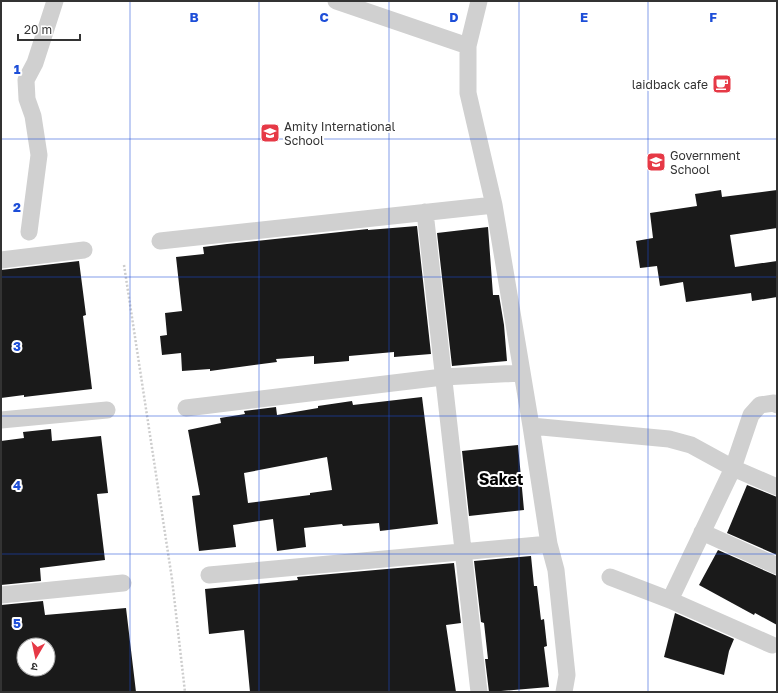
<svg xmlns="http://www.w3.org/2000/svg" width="778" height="693" font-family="'Golos Text','Noto Sans Devanagari',sans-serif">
<rect width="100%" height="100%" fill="#fff"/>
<path fill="#1a1a1a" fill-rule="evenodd" d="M721,190l1,7 55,-7v38l-47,7 5,32 42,-6v36l-25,4 -1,-8 -65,9 -3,-20 -23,4 -3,-20 -17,2 -4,-27 17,-3 -3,-25 47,-7 -2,-12z
M417,226l14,128 -37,3v-5l-45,4v5l-35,3v-8l-38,3 1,3 -67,9v-2l-28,2 -1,-18 -19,2 -2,-19 7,-1 -2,-22 17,-2 -6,-54 28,-3 -1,-7 24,-3 141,-15v1z
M488,227l5,68h6l5,30 3,36 -55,5 -15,-133z
M79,261l7,54 -3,1 9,73 -68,8v-2l-23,3v-128z
M422,397l16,127 -58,7 -1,-8 -36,3 -1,-2 -38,4 2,19 -29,4 -4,-32 -40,6 3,22 -37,4 -7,-55 8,-1 -12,-65 33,-7 -1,-5 25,-4 -1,-3 32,-4 1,8 41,-7v-2l34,-5 1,4zM327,457l5,33 -22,3v2l-62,8 -4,-30z
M51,429l1,12 49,-5 7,57 -11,1 8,66 -65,8 1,13 -40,4v-144l23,-3 -1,-6z
M518,445l6,65 -55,6 -7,-65z
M747,485l30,12v58l-50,-22z
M718,550l59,26v49l-22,-12 -1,2 -55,-30z
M531,556l3,30h3l4,34 3,-1 3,27 -3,1 5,40 -60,5 -4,-33h3l-4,-36 -3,-1 -7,-61z
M454,563l7,60 -15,2 10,67h-206l-6,-62 -35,4 -4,-45 93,-9 -1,-3z
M43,601l2,14 81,-7 10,84h-135v-87zM24,645h24v24h-24z
M675,613l59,26 -5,12 -5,24 -60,-18z"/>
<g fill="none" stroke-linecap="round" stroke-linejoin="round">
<path stroke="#cdcdcd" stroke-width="2.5" stroke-dasharray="2 2" stroke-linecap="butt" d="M124,265l48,314 13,113"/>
<path stroke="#d0d0d0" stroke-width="17" d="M336,1l132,45
M479,1l-11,45v47l26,112 37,221 18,118 7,26 11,105 -3,17
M425,212l54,480
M29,232l10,-77 -6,-39 -6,-17 -1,-19 9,-17 20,-62
M160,241l334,-36
M1,260l83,-10
M186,408l257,-31 79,-4
M1,420l106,-10
M531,426l138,13 22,6 42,23 44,19
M702,532l75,34
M209,575l340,-31
M610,577l60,23 102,45
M1,595l122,-12
M670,600l63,-132 18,-53 9,-10 14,-2 3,2"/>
</g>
<path fill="none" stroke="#1d4ed8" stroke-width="1" stroke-opacity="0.55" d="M130,1v691M259,1v691M389,1v691M519,1v691M648,1v691M1,139h776M1,277h776M1,416h776M1,554h776"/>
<defs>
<g id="cafe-square" transform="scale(1)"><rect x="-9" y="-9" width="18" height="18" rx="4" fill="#e63946" stroke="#fff"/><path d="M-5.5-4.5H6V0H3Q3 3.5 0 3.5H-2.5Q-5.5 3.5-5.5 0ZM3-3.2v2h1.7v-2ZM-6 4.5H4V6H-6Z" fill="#fff"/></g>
<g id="school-square" transform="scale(1)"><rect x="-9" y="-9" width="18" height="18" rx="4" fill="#e63946" stroke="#fff"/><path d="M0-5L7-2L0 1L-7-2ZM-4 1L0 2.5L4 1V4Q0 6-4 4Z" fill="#fff"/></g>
</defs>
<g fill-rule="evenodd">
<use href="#cafe-square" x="722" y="84"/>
<use href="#school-square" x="270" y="133"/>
<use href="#school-square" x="656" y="162"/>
</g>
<g text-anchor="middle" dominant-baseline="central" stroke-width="4" stroke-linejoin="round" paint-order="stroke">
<g font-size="12" fill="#333" stroke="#fff" text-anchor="start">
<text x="708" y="84" text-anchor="end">laidback cafe</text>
<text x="284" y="126">Amity International<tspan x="284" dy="14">School</tspan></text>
<text x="670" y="155">Government<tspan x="670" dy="14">School</tspan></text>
</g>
<g font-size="16" font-weight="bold" fill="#000" stroke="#fff">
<text x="501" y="479">Saket</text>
</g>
</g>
<g font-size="13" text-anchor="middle" font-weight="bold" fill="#1d4ed8" stroke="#fff" stroke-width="4" stroke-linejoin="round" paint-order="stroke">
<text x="194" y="22">B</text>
<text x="324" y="22">C</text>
<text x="454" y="22">D</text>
<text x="584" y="22">E</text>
<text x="713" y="22">F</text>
<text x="17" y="74">1</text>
<text x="17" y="212">2</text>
<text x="17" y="351">3</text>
<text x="17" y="490">4</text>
<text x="17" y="628">5</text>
</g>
<rect width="778" height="693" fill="none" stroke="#333333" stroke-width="4"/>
<g transform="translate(36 657) rotate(189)"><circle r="19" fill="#ffffff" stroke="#adadad"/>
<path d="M0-3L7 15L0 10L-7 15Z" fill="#e63946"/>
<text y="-6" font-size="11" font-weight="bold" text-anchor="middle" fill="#333333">उ</text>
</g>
<path d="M18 34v6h62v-6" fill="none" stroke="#333333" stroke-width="2"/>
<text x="24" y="34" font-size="12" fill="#333333" stroke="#ffffff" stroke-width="3" paint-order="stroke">20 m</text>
</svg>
